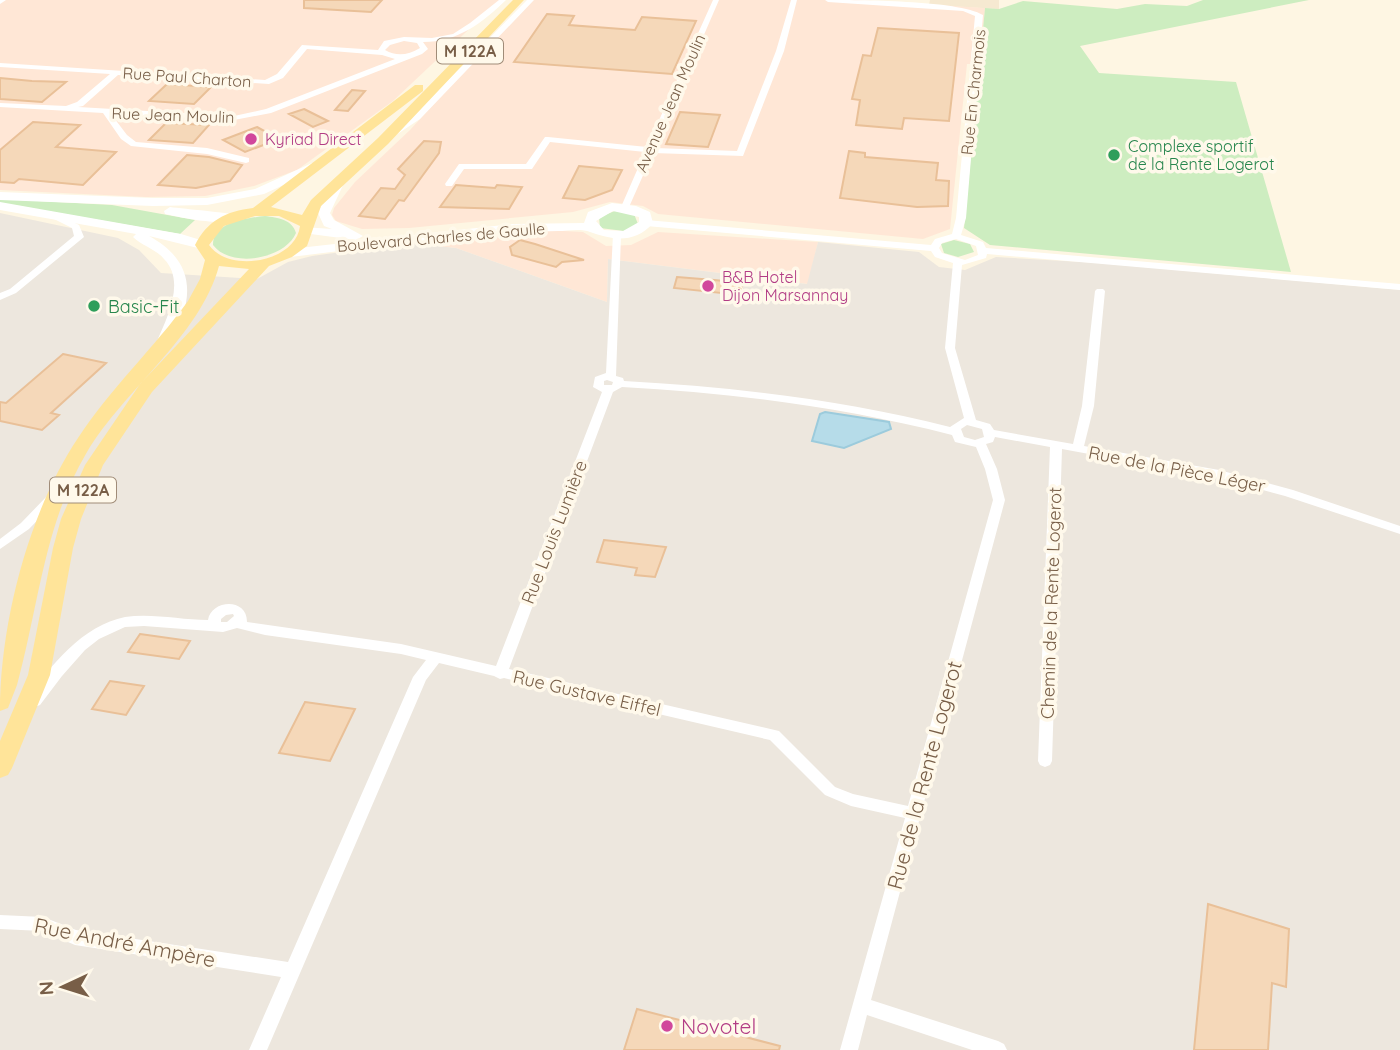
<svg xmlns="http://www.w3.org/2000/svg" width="1400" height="1050" font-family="Quicksand,sans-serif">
<rect width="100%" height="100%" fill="#fef6e3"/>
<path fill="#f6e9d1" d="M930,0h69v9l-70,-4z"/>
<path fill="#ffe7d6" d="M0,0h500l-107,101 -96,69 -43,16 -49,10 -59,1 -146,-7z
M529,0h329l127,8 -5,56h-13l-17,165 -27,10 -265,-25 -15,-8 -33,-4 -37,10 -164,16 -47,1 -26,-8 -4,-6 2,-7 21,-26 55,-52z
M545,230l38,2 23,14 25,-1 27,-13 160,10 -10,42 -200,-25 -1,43 -151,-54 -49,-5z"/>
<path fill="#ede7de" d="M0,213l118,25 21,12 22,23 96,6 31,-17 24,-6 95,-13 49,5 151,54 1,-43 199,25 11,-42 101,10 20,15 26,3 31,-13 103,6 301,27v760h-1400z"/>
<path fill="#cdedc0" d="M1203,0h106l-229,46 19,27 137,9 55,190 -301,-27 -26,-17 21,-220 14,1 24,-8 94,8 28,-5 42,2z
M0,199l112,6 83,15 -15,14 -180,-31z
M615,211l19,3 4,10 -14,7 -24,-3 -1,-11z
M265,216c13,2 27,3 31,17 -11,26 -65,36 -83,12 0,-23 34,-27 52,-29z
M954,240l16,4 4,8 -16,5 -14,-4 -3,-9z"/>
<path fill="#b6dce9" stroke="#9ccbdc" stroke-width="2" d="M825,412l64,10 2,7 -47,19 -32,-7 8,-27z"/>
<path fill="#f5d8b9" stroke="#e9c098" stroke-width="2" d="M304,0h78l-11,12 -67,-4z
M547,14l27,2 -5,9 66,5 7,-13 54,4 -24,53 -158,-12z
M878,28l81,5 -10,88 -45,-3 -2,11 -46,-4 4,-25 -8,-1 11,-44 8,1z
M0,78l32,3 34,1 -24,20 -42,-3z
M167,84l44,3 -17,17 -45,-3z
M352,90l13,1 -17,20 -13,-1z
M304,109l24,12 -15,6 -24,-13z
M680,112l40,3 -12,32 -42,-3z
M33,122l47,3 -24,22 60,5 -33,33 -64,-6 -5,4 -14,-1v-32z
M166,123l43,2 -16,18 -44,-3z
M257,127l22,12 -34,13 -22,-12z
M424,141l17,1 -2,11 -35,48 -5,-1 -14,19 -26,-3 22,-28 14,1 10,-14 -7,-6z
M849,151l16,2v4l73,6 -2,17 13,1 -1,25 -31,1 -77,-9z
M187,155l22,2 33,8 -12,16 -34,7 -38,-3z
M579,166l43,4 -10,20 -27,10 -22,-2z
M456,185l39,3 2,-3 25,2 -13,22 -69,-2z
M520,240l15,4 49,16 -22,2 -6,5 -44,-12 -2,-8z
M677,277l37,3 29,3 -3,12 -66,-7z
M63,354l43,9 -55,50 8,2 -17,15 -42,-9v-19l6,1z
M604,540l62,7 -11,30 -20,-2 2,-7 -40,-6z
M140,634l50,7 -11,18 -51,-7z
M110,681l34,5 -18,29 -34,-6z
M305,702l50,7 -25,52 -51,-8z
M1208,904l81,25 -3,58 -14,-4 -4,67h-74z
M637,1009l143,37 -1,4h-155z"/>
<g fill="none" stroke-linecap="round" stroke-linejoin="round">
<path fill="#fff" fill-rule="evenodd" d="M0,0h6l-6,4z
M499,0h7c-24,23 -48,42 -83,42l5,7 -6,5 -151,59 -37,7 -123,-6 16,21 9,7 71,6 42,10v4l-3,1 -39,-9 -76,-8 -10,-7 -18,-26 -103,-6v-4l66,3 11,-4 33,-28 -110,-7v-4l265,17 12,-6 25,-29 76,5 6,-9 20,-4 28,1 21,-4 17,-11zM404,41l13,2 3,5c-12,7 -23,9 -35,2l5,-5zM307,49l75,6 13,4 -129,50 -32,7 -156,-9 5,-1 35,-31 151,9 14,-6z
M527,0h7l-114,119 -24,16h-6v-4l24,-16z
M713,0h6l-64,148 82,3 39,-100 15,-51h6l-13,51 -41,105 -90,-3 -24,54 -4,3 -4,-3 24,-55 -95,-10 -18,27h-68l-12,17h-6l-1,-2 14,-20h67l19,-27h3l99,10z
M825,0c32,0 133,0 158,15l-17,203 -5,17 22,7 3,6 414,36v6l-413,-36 -1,4 -24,7 -7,83 21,72 14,4 4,6 79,14 9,-38 13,-115 2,-2h6l2,2 -11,115 -10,40 135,24 74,20 107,36v8l-115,-38 -66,-18 -157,-29 -10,312 -2,4 -5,2 -5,-2 -2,-4 12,-314 -55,-10 -2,5 -7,2 11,25 8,31 -134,500 127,41 6,3 3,6h-35l-105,-35 -9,35h-18l65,-232 -54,-12 -26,-11 -55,-55 -266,-62 -4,1 -6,-3 -55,-13 -13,17 -159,370h-18l32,-73 -206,-32 -33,-14 -42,-2v-14l43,2 33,13 212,32 125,-285 13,-17 -25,-6 -136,-19 -28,-7 -14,4 -79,-6 -19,1 -26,12 -14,11 -23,26 -22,29 -5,2 -5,-2 -2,-4c20,-35 56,-76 97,-84 27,-4 56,3 83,3 3,-20 39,-23 39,2l154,22 95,22 106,-274 -9,-5 2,-10 11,-4 7,-139 3,-1 5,3 -5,140 7,2 1,3c111,6 219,19 326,46l14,-9 -19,-70 8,-85 -18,-6 -4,-6 -285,-25 -5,-3 5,-3 285,25 4,-6 17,-5 4,-16 19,-202 -12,-5 -135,-9zM956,239l20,7 2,9 -13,5 -23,-7 -3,-5 3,-5zM607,380l6,2 -1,3h-8v-4zM622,387c112,6 221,20 330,48l3,7 21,5 9,22 8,31 -85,306 -55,-12 -18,-7 -56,-56 -270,-62 104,-277zM967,425l15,4 2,8 -9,3 -11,-3 -3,-8zM233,614l1,2 -7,6h-6v-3l5,-4z
M55,213l24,12 5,12 -68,56 -16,7v-7l10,-4 64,-53 -2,-8 -20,-10v-4z
M53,493l4,1 2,3 -2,3 -28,29 -29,20v-10l21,-16 28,-29z"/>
<path fill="#fff" fill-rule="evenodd" d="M312,163l4,1v6l-52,24 -57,11 -54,1 -153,-6v-8l153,6h54l48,-9z
M339,177l6,4 -15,32 4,7 29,16 -7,4 -53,-7v-6l29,2 -8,-3 -6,-13 15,-32z
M0,202l181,32 26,8 2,3 -7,4 -53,-13c48,26 46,65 20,108h-10l-2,-3c10,-23 29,-60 7,-82 -8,-10 -22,-13 -31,-22l3,-3 -136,-24z
M612,203l24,3 14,6 3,11c-18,21 -41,17 -63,9 -9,-4 -23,-1 -32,-1 -90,2 -179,16 -268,26l-7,-4 7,-4 223,-25 71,-1 4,-11zM613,211l26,6v5l-16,9 -19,-1 -8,-9z
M170,207c13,2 68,6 72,10 -13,11 -59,1 -77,-3l-1,-3z"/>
<path fill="#ffe499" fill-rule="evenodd" d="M513,0h11l-136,144 -67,62 -14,40 -15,11 -23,9 -117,126 -49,73 -22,54 -8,29 -23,127 -38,93 -4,7 -8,3v-37l28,-66 25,-127 8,-29 24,-54 55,-81 109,-115 -30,-3c-19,70 -95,124 -132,186 -43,72 -48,153 -70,233l-9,23 -8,3c0,-88 29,-200 78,-273 32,-49 76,-90 110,-137l12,-22 5,-19 -10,-15c12,-24 31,-34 58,-37l162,-123h8v6l-152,116 31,8 9,-15 67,-62zM255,216h24l21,10c-4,36 -71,48 -91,19l15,-19z"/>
</g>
<g fill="#d1479c" stroke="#fff9eb" stroke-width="2.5">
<circle cx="251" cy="139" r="7"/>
<circle cx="708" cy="286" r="7"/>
<circle cx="667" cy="1026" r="7"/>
</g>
<g fill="#2e9e5b" stroke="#fff9eb" stroke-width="2.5">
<circle cx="1114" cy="155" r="7"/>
<circle cx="94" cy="306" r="7"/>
</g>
<g text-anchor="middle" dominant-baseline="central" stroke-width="7" stroke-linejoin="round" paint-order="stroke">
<g fill="#fff9eb" stroke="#a08c78" stroke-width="2">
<rect x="437" y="38.5" width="66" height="25" rx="5"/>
<rect x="50" y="477.5" width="66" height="25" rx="5"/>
</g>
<g font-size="16" font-weight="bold" fill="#785e47">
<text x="470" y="51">M 122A</text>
<text x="83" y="490">M 122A</text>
</g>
<g font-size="16" fill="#785e47" stroke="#fff9eb">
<text transform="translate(187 77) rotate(4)">Rue Paul Charton</text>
<text transform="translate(973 92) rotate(-84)">Rue En Charmois</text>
<text transform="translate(670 103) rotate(-66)">Avenue Jean Moulin</text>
<text transform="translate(173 115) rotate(2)">Rue Jean Moulin</text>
<text transform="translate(441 237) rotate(-5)">Boulevard Charles de Gaulle</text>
</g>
<g font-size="16" fill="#b23c85" stroke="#fff9eb" text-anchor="start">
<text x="265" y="139">Kyriad Direct</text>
<text x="722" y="277">B&amp;B Hotel<tspan x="722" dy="18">Dijon Marsannay</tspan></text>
</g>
<g font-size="16" fill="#27864d" stroke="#fff9eb" text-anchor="start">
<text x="1128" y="146">Complexe sportif<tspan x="1128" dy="18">de la Rente Logerot</tspan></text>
</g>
<g font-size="18" fill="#27864d" stroke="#fff9eb" text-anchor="start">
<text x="108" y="306">Basic-Fit</text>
</g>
<g font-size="18" fill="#785e47" stroke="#fff9eb">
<text transform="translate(1177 469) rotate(11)">Rue de la Pièce Léger</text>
<text transform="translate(554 532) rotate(-69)">Rue Louis Lumière</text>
<text transform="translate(1051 603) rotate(-88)">Chemin de la Rente Logerot</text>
<text transform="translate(587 693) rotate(13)">Rue Gustave Eiffel</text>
</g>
<g font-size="21" fill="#785e47" stroke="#fff9eb">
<text transform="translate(924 775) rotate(-75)">Rue de la Rente Logerot</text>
<text transform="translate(125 942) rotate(11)">Rue André Ampère</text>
</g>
<g font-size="21" fill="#b23c85" stroke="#fff9eb" text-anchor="start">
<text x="681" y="1026">Novotel</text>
</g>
</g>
<g transform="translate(63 987) rotate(266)" stroke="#fff9eb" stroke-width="5" paint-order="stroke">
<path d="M0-5L12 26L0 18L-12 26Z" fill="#785e47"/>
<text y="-10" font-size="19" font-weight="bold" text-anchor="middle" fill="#785e47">N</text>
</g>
</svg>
